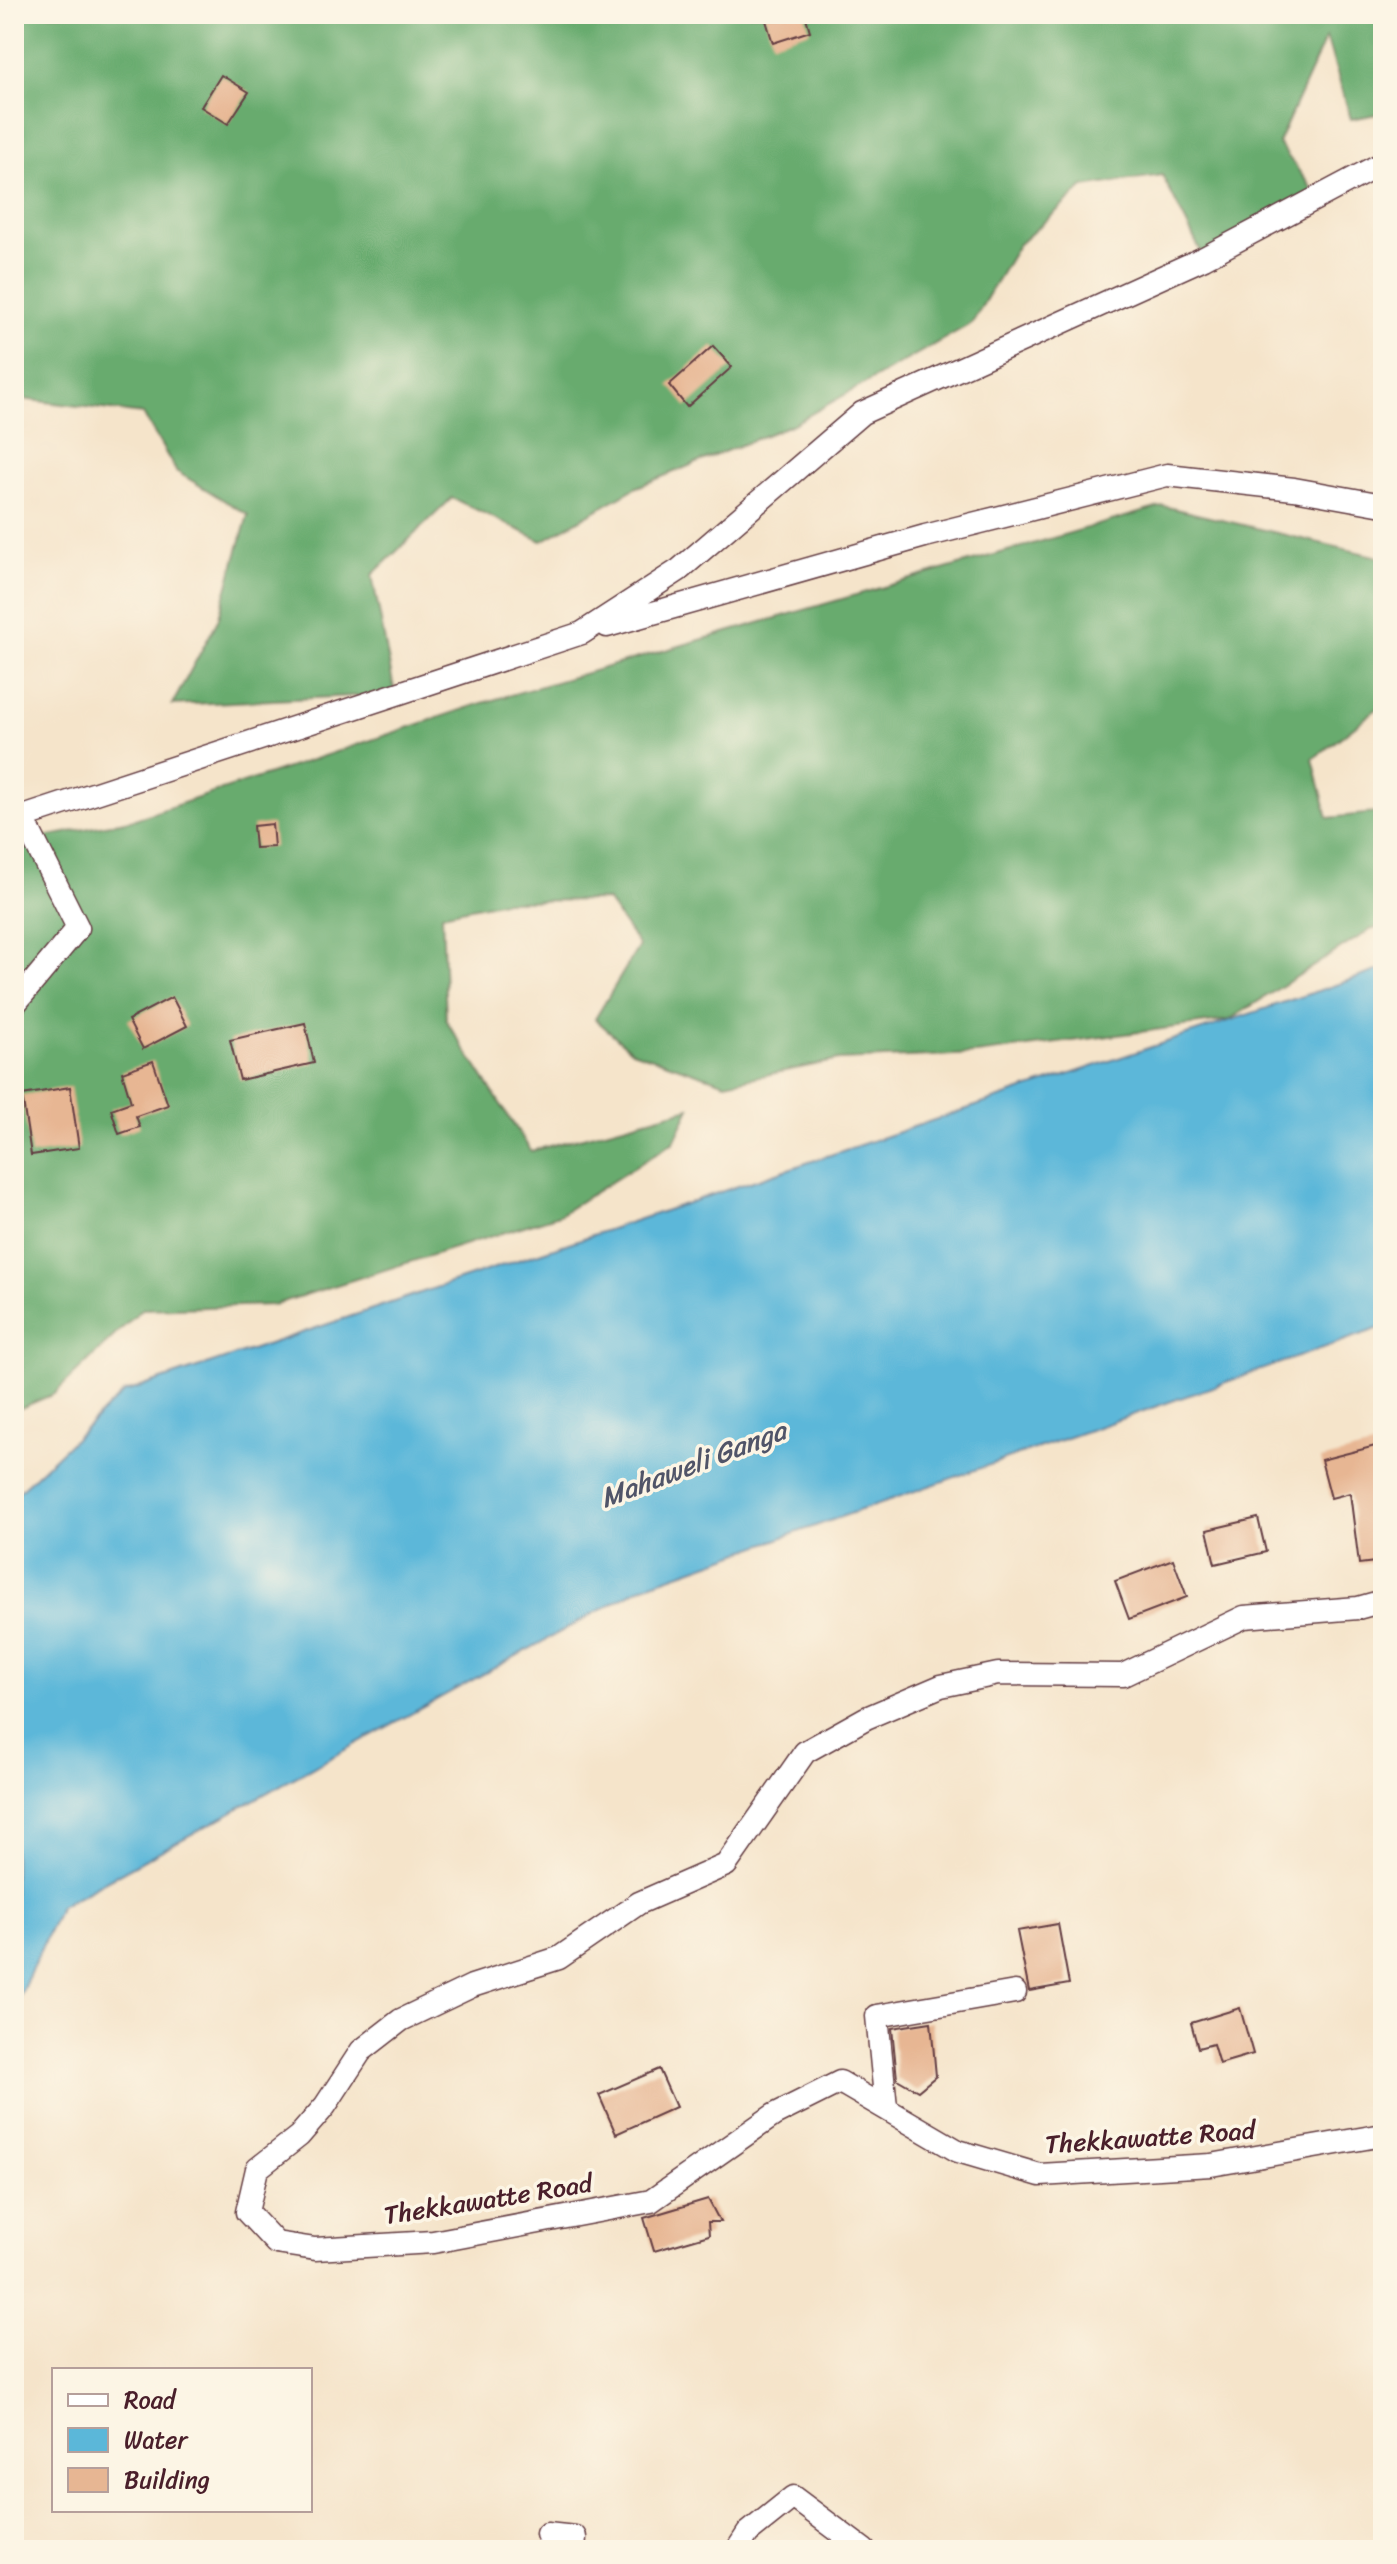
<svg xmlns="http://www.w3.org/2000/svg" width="1397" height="2564" font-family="Sriracha,sans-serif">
<rect width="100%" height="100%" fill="#fcf5e5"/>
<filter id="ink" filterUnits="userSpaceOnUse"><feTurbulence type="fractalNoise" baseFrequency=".0125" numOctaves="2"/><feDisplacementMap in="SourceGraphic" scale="16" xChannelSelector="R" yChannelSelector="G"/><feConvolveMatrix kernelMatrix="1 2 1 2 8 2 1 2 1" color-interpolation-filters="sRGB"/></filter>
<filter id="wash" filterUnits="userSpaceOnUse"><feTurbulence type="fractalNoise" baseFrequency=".006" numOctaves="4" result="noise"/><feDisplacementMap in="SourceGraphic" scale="32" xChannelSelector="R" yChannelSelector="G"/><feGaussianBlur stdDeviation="1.8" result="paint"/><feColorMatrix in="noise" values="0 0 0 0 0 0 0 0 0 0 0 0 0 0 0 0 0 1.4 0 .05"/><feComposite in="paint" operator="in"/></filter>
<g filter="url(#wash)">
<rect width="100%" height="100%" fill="#f5e4ca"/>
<path fill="#68ab6e" stroke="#59654c" stroke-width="2" d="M14,14h1369v99l-32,6 -25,-82 -48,106 41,55 -115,60 -42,-83 -78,12 -66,58 -46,78 -179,101 -156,63 -95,54 -90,-43 -80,77 23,119 -223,11 46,-85 30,-105 -72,-44 -33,-57 -129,-16z
M1163,506l220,52v146l-70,55 15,59 55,-6v114l-13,4 -141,90 -253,34 -137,6 -113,23 -94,-32 -37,-32 44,-73 -32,-46 -103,1 -62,13 4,106 85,131 159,-43 -16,34 -115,73 -286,90 -131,4 -88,85 -40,17v-568l121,-24 344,-115z"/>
<path fill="#5bb7d9" stroke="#526b82" stroke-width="2" d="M1383,969v358l-739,259 -584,320 -46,103v-513l109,-103z"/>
<g id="blocks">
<path fill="#e7b693" d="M764,14h41l5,17 -37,12z
M221,75l28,17 -21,32 -27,-17z
M713,346l19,21 -45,40 -18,-22z
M272,824l2,23 -19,1 -2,-22z
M172,997l15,29 -44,23 -15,-29z
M305,1023l9,40 -74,17 -10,-40z
M153,1061l15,44 -32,11 4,11 -21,7 -8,-25 20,-7 -9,-30z
M70,1087l9,61 -48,7 -9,-60z
M1383,1444v117l-24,3 -9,-71 -19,5 -10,-38z
M1258,1518l8,34 -51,12 -8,-34z
M1173,1559l14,38 -58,22 -14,-38z
M1058,1924l11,60 -40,7 -12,-60z
M1240,2008l13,46 -34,10 -6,-20 -15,4 -7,-25z
M931,2022l5,54 -18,15 -21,-12 -5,-51z
M659,2069l17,38 -60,27 -17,-39z
M708,2199l12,23h-12l1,13 -55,16 -10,-33z"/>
</g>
</g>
<g filter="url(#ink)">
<use href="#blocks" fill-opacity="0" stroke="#643d43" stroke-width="2"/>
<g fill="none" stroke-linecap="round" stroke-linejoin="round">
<g stroke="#643d43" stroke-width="25">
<path id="minor" d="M607,626l318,-90 242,-61 127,14 89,16
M14,820l568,-187 97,-63 183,-157 342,-155 179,-95
M14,1005l64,-77 -54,-108
M1383,1601l-25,7 -114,9 -121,58 -125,-1 -57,12 -75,32 -61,34 -79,113 -87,38 -80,55 -87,28 -71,34 -40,31 -36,55 -26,30 -42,33 -10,43 29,31 39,6 118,-7 218,-41 123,-86 66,-33 118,69 82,24 171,-10 172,-30
M886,2107l-9,-91 138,-24
M547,2534l28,3 -1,13
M737,2550l11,-17 45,-36 71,53"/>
</g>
<use href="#minor" stroke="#fff" stroke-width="22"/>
</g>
</g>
<g text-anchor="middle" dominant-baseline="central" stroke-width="7" stroke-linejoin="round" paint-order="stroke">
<g font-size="26" fill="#4a1f2b" stroke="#fcf5e5">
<text transform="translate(1150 2137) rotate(-4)">Thekkawatte Road</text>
<text transform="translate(488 2199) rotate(-9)">Thekkawatte Road</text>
</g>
<g font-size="28" font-style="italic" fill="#505468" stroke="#fcf5e5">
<text transform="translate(693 1464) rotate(-21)">Mahaweli Ganga</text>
</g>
</g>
<rect width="1397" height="2564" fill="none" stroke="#fcf5e5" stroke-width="48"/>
<rect x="52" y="2368" width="260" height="144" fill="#fcf5e5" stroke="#b59f9b" stroke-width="2"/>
<rect x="68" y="2394" width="40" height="12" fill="#ffffff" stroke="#b59f9b" stroke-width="2"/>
<text x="124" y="2408" font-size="24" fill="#4a1f2b">Road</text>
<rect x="68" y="2428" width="40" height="24" fill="#5bb7d9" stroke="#b59f9b" stroke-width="2"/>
<text x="124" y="2448" font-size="24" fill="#4a1f2b">Water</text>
<rect x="68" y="2468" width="40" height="24" fill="#e7b693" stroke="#b59f9b" stroke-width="2"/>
<text x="124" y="2488" font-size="24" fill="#4a1f2b">Building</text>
</svg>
